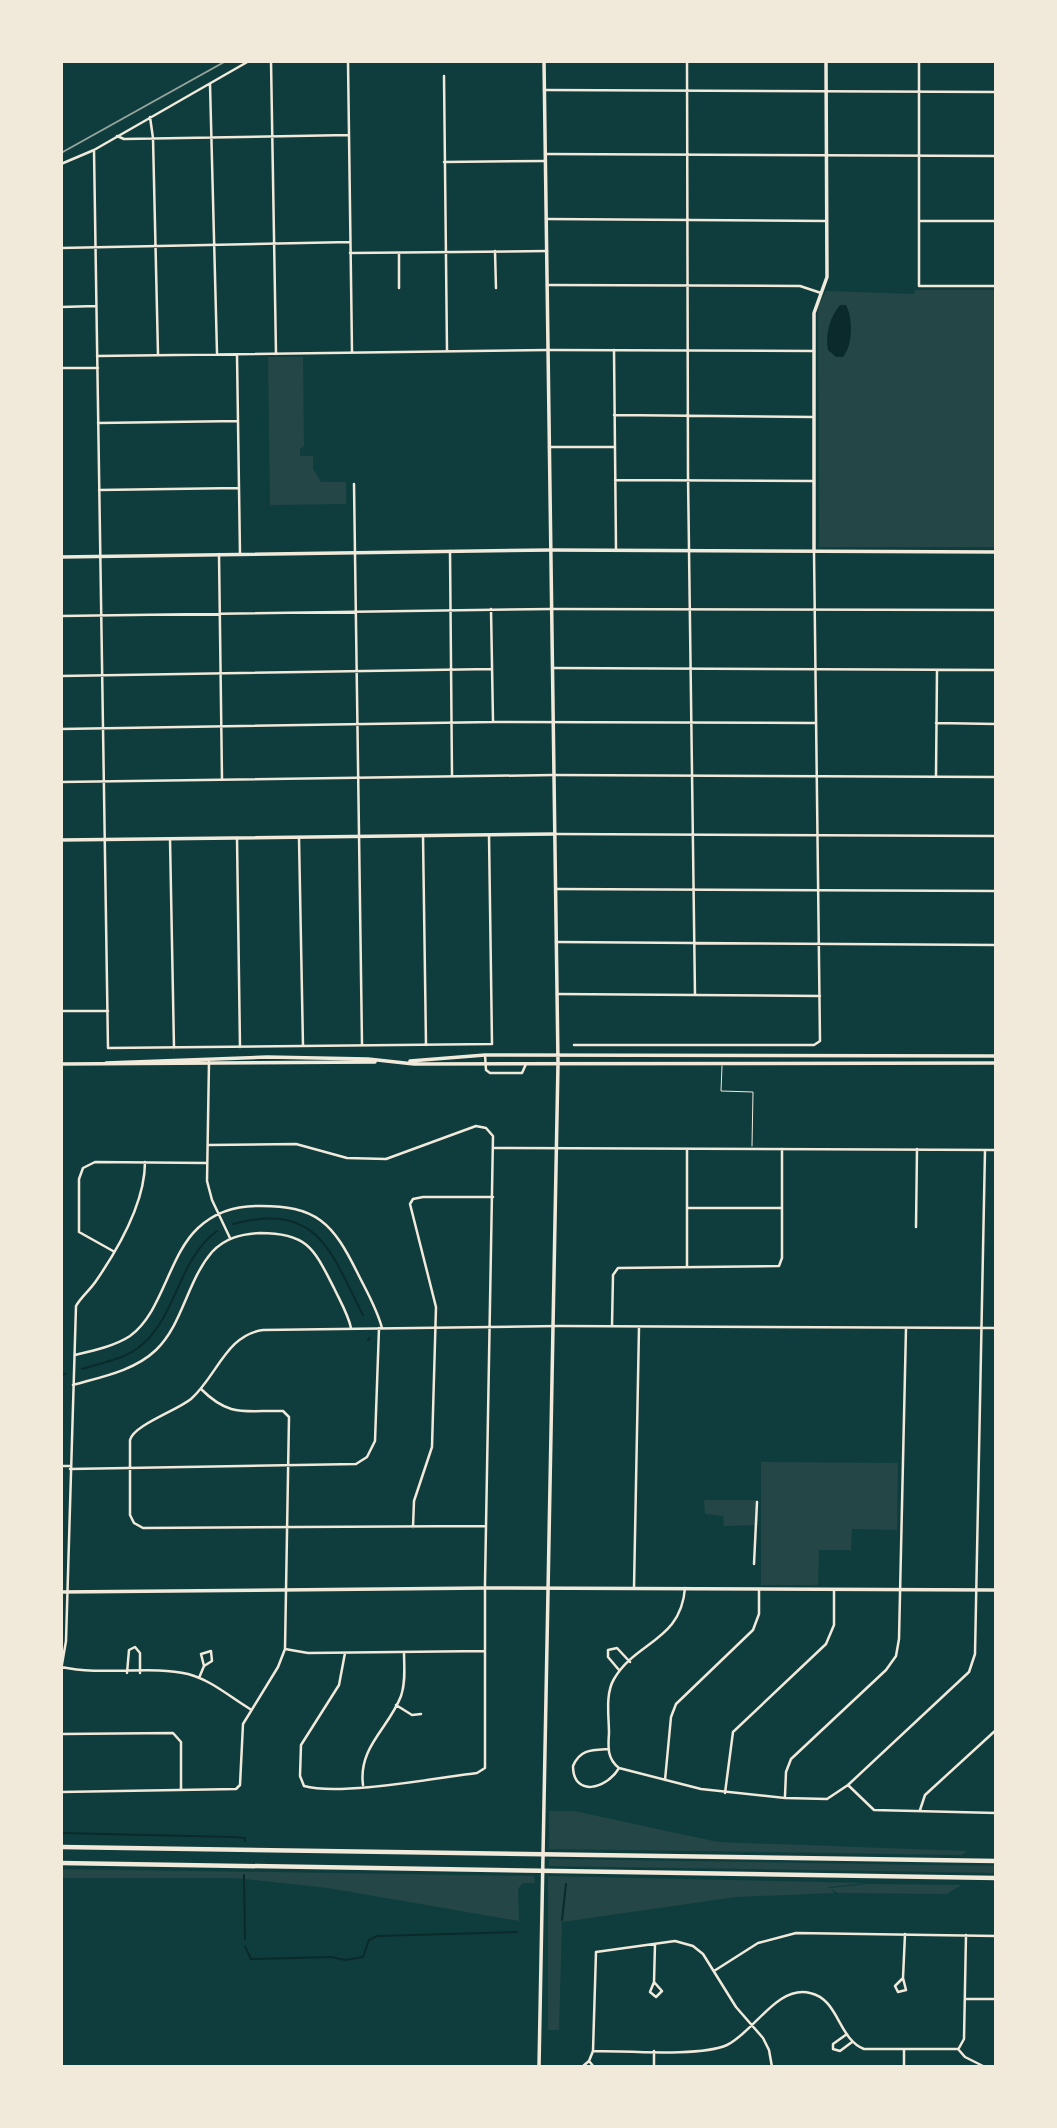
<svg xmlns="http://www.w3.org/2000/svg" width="1057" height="2128" font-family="'Roboto Condensed',sans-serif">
<rect width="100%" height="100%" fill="#0f3d3e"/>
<path fill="#244646" d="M915,290h81v257h-177l-1,-240 8,-16 88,3z
M268,357h35l1,89 -4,3v7h13v13l8,13h25v22l-76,1z
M761,1462l137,1 -1,67 -45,-1 -1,21h-32l-1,35h-57z
M704,1500h54v25l-34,1 -1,-10 -18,-2z
M549,1811h25l144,31 249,9 -5,4 -413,-6z
M549,1859l447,7v7l-447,-7z
M61,1869l473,7 1,7h-12l-5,6 1,32 -191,-33 -93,-10h-174z
M548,1876l318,7 -38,4 1,1 40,-4 93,1 -16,9 -108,-1 -7,-4 3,4 -98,4 -174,25 -3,108h-11z"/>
<path fill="#0a2a2b" d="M846,305c7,13 7,40 -3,52h-7l-8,-7c-3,-16 2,-33 12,-45z"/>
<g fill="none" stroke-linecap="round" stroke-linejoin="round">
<path stroke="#0a2a2b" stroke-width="2" d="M233,1224c86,-23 98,29 130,91
M368,1340l2,-2
M82,1369c18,-6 40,-9 56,-21 39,-29 39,-88 79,-117
M61,1375l4,-1
M61,1833l171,4 13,1v3
M244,1875l1,64
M562,1920l4,-36
M245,1946l6,13 80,-2 14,3 18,-3 6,-17 8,-4 140,-4"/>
<path stroke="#f1e9da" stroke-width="1" d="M722,1066l-1,25 32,1 -1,54"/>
<path stroke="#f1e9da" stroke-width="2.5" d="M271,61l5,293
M348,61l4,291
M687,61l1,414 7,520
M919,61v225h77
M444,76l3,274
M210,84l7,269
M544,90l452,2
M150,117l3,21 5,216
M117,136l7,3 225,-4
M94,150l14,898 384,-4 -3,-209
M545,154l451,2
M444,162l101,-1
M61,164l33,-14 155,-89
M546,219l280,2
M919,221h77
M61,248l289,-6
M495,251l1,37
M350,253l197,-2
M399,253v35
M547,285l253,1 21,7
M61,307l35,-1
M614,350l2,199
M237,355l3,199
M97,356l451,-6 266,1
M61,368h37
M614,415l199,2
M98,423l140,-2
M549,447h66
M615,480l198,1
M354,484l8,560
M99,490l140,-2
M450,551l2,224
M219,554l3,225
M491,609l2,112
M61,616l490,-7 445,1
M553,668l443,2
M61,676l431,-7
M936,723l60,1
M61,729l432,-7 323,1
M936,776l1,-106
M61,782l493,-7 442,2
M555,834l441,2
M423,836l3,209
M237,838l3,209
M299,838l4,208
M170,839l4,209
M556,889l440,2
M556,942l440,3
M557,994l263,2
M61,1011h47
M574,1045h240l6,-4 -6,-490
M485,1055l1,15 4,3h32l4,-9
M209,1062l-2,119 5,19 18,38
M208,1145l88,-1 51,14 39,1 90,-33 10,2 7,8 -8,447v185l-8,5c-41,5 -137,23 -173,13l-4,-10 1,-31 38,-60 6,-32
M494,1148l502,2
M688,1208h94
M916,1227l1,-78
M113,1251l-34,-19v-53l4,-11 12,-6 112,1
M687,1267v-118
M612,1326l1,-51 5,-7 161,-2 3,-8v-109
M75,1355c17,-4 40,-9 55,-19 33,-24 38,-80 68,-108 16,-15 37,-22 59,-22 60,-1 76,17 101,68 9,18 19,35 24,54
M73,1385c28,-8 61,-14 83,-35 27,-26 31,-69 56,-98 13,-14 29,-18 48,-19 48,0 54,16 74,55 6,13 14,26 17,40
M61,1466h10
M70,1469l286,-5 11,-7 8,-16 4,-113
M485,1526l-342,2 -9,-5 -4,-8v-75c4,-15 46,-29 61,-41 26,-23 35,-64 72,-69l296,-4 437,2
M413,1527l1,-26 18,-54 4,-140 -26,-103 3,-5 10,-2h70
M754,1564l3,-62
M634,1588l5,-261
M685,1588c-4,53 -49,53 -71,91 -9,15 -5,38 -5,54 -1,14 -2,26 10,35l82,21 84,9 42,1 21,-14 121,-113 6,-18 10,-504
M285,1649l23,4 177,-2
M61,1667c43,9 90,-2 127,7 23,6 42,23 62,35
M61,1670l5,-29 10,-335c5,-9 14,-16 20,-25 22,-32 49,-79 49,-119
M619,1670l-11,-13v-7l9,-2 13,14
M127,1673l2,-23 6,-3 5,6v20
M199,1678l5,-12 -3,-12 10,-3 1,10 -8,5
M396,1705l16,10 9,-1
M61,1734l112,-1 8,9v48
M609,1749c-17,1 -29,0 -36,17 0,31 33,24 46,2
M665,1780l6,-63 5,-13 77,-74 6,-16v-25
M363,1785c-5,-38 26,-57 38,-89 5,-14 3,-30 3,-44
M848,1785l26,25 122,3
M61,1792l175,-3 4,-4 3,-61 35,-57 7,-18 4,-232 -6,-6c-38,-1 -53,7 -82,-22
M725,1793l8,-61 93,-88 8,-19v-34
M785,1796l1,-24 5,-13 95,-89 10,-14 3,-17 7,-311
M920,1810l5,-15 71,-65
M714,1971l44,-28 38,-10 200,3
M903,1978l3,12 -8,2 -3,-6 8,-8 2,-44
M654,1982l8,9 -6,6 -6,-5 4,-10 1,-38
M965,1999h31
M847,2034l-14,10v5l7,2 12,-9
M959,2048l5,-9 2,-104
M958,2049l7,8 20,10
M904,2050v17
M593,2051c32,0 108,6 134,-6 27,-13 50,-60 83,-52 29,6 28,46 54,56h94
M589,2061l5,6
M582,2067l7,-6 4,-10 3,-99 79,-11 18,5 10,8 33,53 27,31 6,12 3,17
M654,2067v-16"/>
<path stroke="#f1e9da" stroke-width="3.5" d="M814,550v-237l13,-36 -1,-216
M61,557l490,-7 445,2
M61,840l494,-6
M61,1592l424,-4 511,2"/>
<path stroke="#f1e9da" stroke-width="3.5" d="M410,1061l75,-6 511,1
M106,1063l161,-6 101,2 46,5 582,-1
M61,1064l314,-2
M539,2067l19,-1004 -14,-1002"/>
<path stroke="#f1e9da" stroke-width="4.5" d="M61,1847l935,14
M61,1863l935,15"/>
<path stroke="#97a49c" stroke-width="2" d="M61,153l165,-92"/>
</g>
<rect width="1057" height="2128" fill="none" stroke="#f1e9da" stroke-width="126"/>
</svg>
